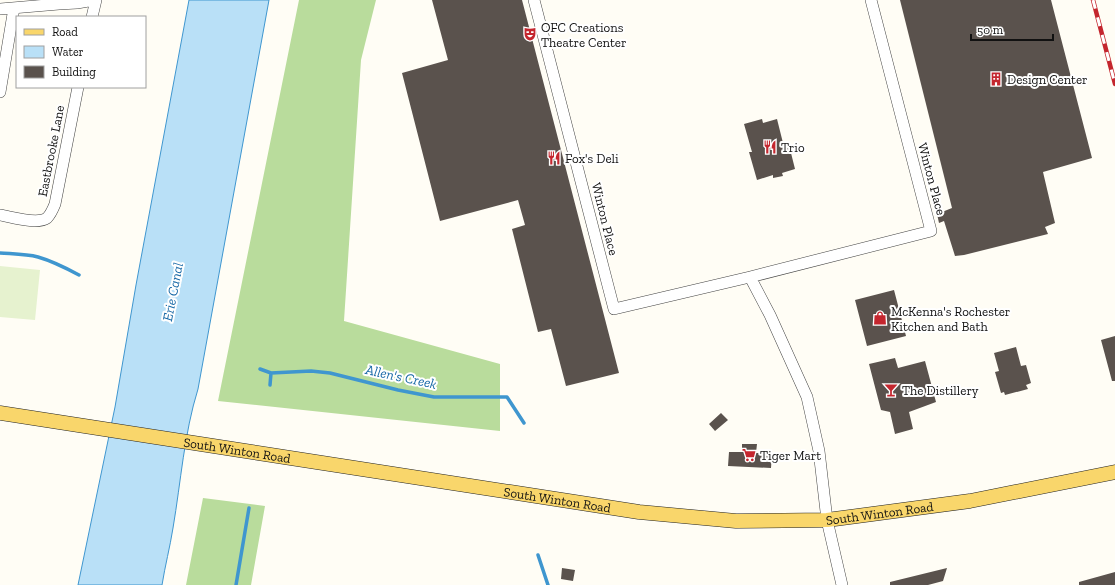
<svg xmlns="http://www.w3.org/2000/svg" width="1115" height="585" font-family="'Zilla Slab',serif">
<rect width="100%" height="100%" fill="#fffdf5"/>
<path fill="#b9dc9c" d="M299,0h77l-15,60 -17,261 156,43v67l-282,-30z
M203,498l62,8 -14,79h-65z"/>
<path fill="#e6f2cf" d="M0,266l40,4 -5,50 -35,-3z"/>
<path fill="#b9e0f7" stroke="#3f96cf" d="M189,0h80l-71,389c-14,45 -17,92 -25,139 -3,19 -8,38 -11,57h-84l37,-178 21,-122z"/>
<g fill="none" stroke-linecap="round" stroke-linejoin="round">
<path stroke="#3f96cf" stroke-width="3.5" d="M0,253c13,1 26,1 38,4 14,4 28,11 41,18
M260,369l11,4 40,-2 19,2 68,17 36,7h73l17,26
M270,385l1,-12
M538,555l10,30
M236,585l13,-77"/>
</g>
<path fill="#5a524d" d="M432,0h90l97,373 -53,13 -15,-57 -13,3 -26,-103 13,-4 -7,-25 -78,21 -38,-148 46,-13z
M900,0h151l41,158 -49,14 12,51 -10,4 3,7 -84,21 -9,1 -11,-35 -5,2 -2,-9 15,-6z
M762,119l1,4 14,-4 6,24 5,-2 7,28 -13,4 1,3 -10,2v-3l-16,5 -8,-28h3l-8,-28z
M894,290l12,46 -39,10 -12,-46z
M1115,336v45h-3l-11,-41z
M1016,347l5,19 5,-1 5,18 -5,2 2,4 -23,6 -1,-3 -3,1 -6,-21 4,-1 -5,-18z
M895,358l3,10 27,-7 11,41 -27,10 4,17 -18,5 -5,-22 -9,-2 -12,-46z
M721,413l7,7 -13,11 -6,-7z
M742,444h15l-1,9h16l-1,15 -43,-2 1,-14h13z
M562,568l13,2 -2,11 -12,-2z
M947,568l-4,13 -15,4h-38v-3z
M1115,572v13h-36v-3z"/>
<g fill="none" stroke-linecap="round" stroke-linejoin="round">
<g stroke="#444" stroke-width="12">
<path id="minor" d="M534,0l80,309 136,-32 181,-46 -60,-231
M0,9l59,-5 18,-1 17,-3
M92,17l4,-17
M0,92l14,-84
M0,215c12,2 37,10 47,3 4,-4 6,-9 8,-14l23,-117
M750,277l20,38 37,82 12,54 8,69 15,65"/>
</g>
<g stroke="#222" stroke-width="15">
<g id="major">
<path id="s1" d="M0,413l639,99 97,9 91,-1 143,-19 145,-29"/>
</g>
</g>
<use href="#minor" stroke="#fff" stroke-width="11"/>
<use href="#major" stroke="#f9d66b" stroke-width="14"/>
<g stroke="#c4262e" stroke-width="4.5">
<path id="rail" d="M1093,0l22,84"/>
</g>
<use href="#rail" stroke="#fff" stroke-width="3" stroke-dasharray="9" stroke-linecap="butt"/>
</g>
<defs>
<g id="theatre-bare" transform="scale(1.08)"><path d="M-5-5.5Q0-4 5-5.5V0Q5 5 0 6Q-5 5-5 0ZM-3.3-2.5H-1v1.5H-3.3ZM1-2.5H3.3v1.5H1ZM-2.8 1Q0 5.5 2.8 1Z" fill="#c4262e" stroke="#fff" stroke-width="2.5" paint-order="stroke"/></g>
<g id="building-bare" transform="scale(1.08)"><path d="M-4-6H4V6H1V3H-1V6H-4ZM-2.5-4.3h1.7v1.8h-1.7ZM.8-4.3h1.7v1.8H.8ZM-2.5-1h1.7V.8h-1.7ZM.8-1h1.7V.8H.8Z" fill="#c4262e" stroke="#fff" stroke-width="2.5" paint-order="stroke"/></g>
<g id="restaurant-bare" transform="scale(1.08)"><path d="M-5-6h1v4h1v-4h1v4h1v-4h1v5L-1.5 .5V6h-2V.5L-5-1ZM5-6V6H3V1.5H1.5Q1.5-4 5-6Z" fill="#c4262e" stroke="#fff" stroke-width="2.5" paint-order="stroke"/></g>
<g id="shop-bare" transform="scale(1.08)"><path d="M-5-2.5h2.3a2.7 3.5 0 0 1 5.4 0H5L5.5 6h-11ZM-1.5-2.5h3a1.5 2.3 0 0 0-3 0Z" fill="#c4262e" stroke="#fff" stroke-width="2.5" paint-order="stroke"/></g>
<g id="bar-bare" transform="scale(1.08)"><path d="M-6-5H6L.8 .8V4.5H3.5V6h-7V4.5H-.8V.8Z" fill="#c4262e" stroke="#fff" stroke-width="2.5" paint-order="stroke"/></g>
<g id="supermarket-bare" transform="scale(1.08)"><path d="M-6-5.5h2.5l.6 2H6L4.5 2H-2.5L-4.4-4H-6ZM-1.5 3.2a1.3 1.3 0 1 0 .1 0ZM3 3.2a1.3 1.3 0 1 0 .1 0Z" fill="#c4262e" stroke="#fff" stroke-width="2.5" paint-order="stroke"/></g>
</defs>
<g fill-rule="evenodd">
<use href="#theatre-bare" x="530" y="34"/>
<use href="#building-bare" x="996" y="79"/>
<use href="#restaurant-bare" x="770" y="147"/>
<use href="#restaurant-bare" x="554" y="158"/>
<use href="#shop-bare" x="880" y="318"/>
<use href="#bar-bare" x="891" y="390"/>
<use href="#supermarket-bare" x="749" y="455"/>
</g>
<g text-anchor="middle" dominant-baseline="central" stroke-width="4" stroke-linejoin="round" paint-order="stroke">
<g font-size="13" fill="#111" stroke="#fff" text-anchor="start">
<text x="541" y="27">OFC Creations<tspan x="541" dy="15">Theatre Center</tspan></text>
<text x="1007" y="79">Design Center</text>
<text x="781" y="147">Trio</text>
<text x="565" y="158">Fox's Deli</text>
<text x="891" y="311">McKenna's Rochester<tspan x="891" dy="15">Kitchen and Bath</tspan></text>
<text x="902" y="390">The Distillery</text>
<text x="760" y="455">Tiger Mart</text>
</g>
<g font-size="13" fill="#111" stroke="#fff">
<text transform="translate(51 151) rotate(-79)">Eastbrooke Lane</text>
<text transform="translate(932 179) rotate(75)">Winton Place</text>
<text transform="translate(605 219) rotate(76)">Winton Place</text>
<text stroke="none"><textPath href="#s1" startOffset="240">South Winton Road</textPath></text>
<text stroke="none"><textPath href="#s1" startOffset="564">South Winton Road</textPath></text>
<text stroke="none"><textPath href="#s1" startOffset="888">South Winton Road</textPath></text>
</g>
<g font-size="14" font-style="italic" fill="#1768a6" stroke="#fff">
<text transform="translate(173 292) rotate(-79)">Erie Canal</text>
<text transform="translate(401 377) rotate(12)">Allen's Creek</text>
</g>
</g>
<rect x="16" y="16" width="130" height="72" fill="#ffffff" stroke="#a0a0a0"/>
<rect x="24" y="29" width="20" height="6" fill="#f9d66b" stroke="#a0a0a0"/>
<text x="52" y="36" font-size="12" fill="#111111">Road</text>
<rect x="24" y="46" width="20" height="12" fill="#b9e0f7" stroke="#a0a0a0"/>
<text x="52" y="56" font-size="12" fill="#111111">Water</text>
<rect x="24" y="66" width="20" height="12" fill="#5a524d" stroke="#a0a0a0"/>
<text x="52" y="76" font-size="12" fill="#111111">Building</text>
<path d="M971 34v6h82v-6" fill="none" stroke="#111111" stroke-width="2"/>
<text x="977" y="34" font-size="12" fill="#111111" stroke="#ffffff" stroke-width="3" paint-order="stroke">50 m</text>
</svg>
